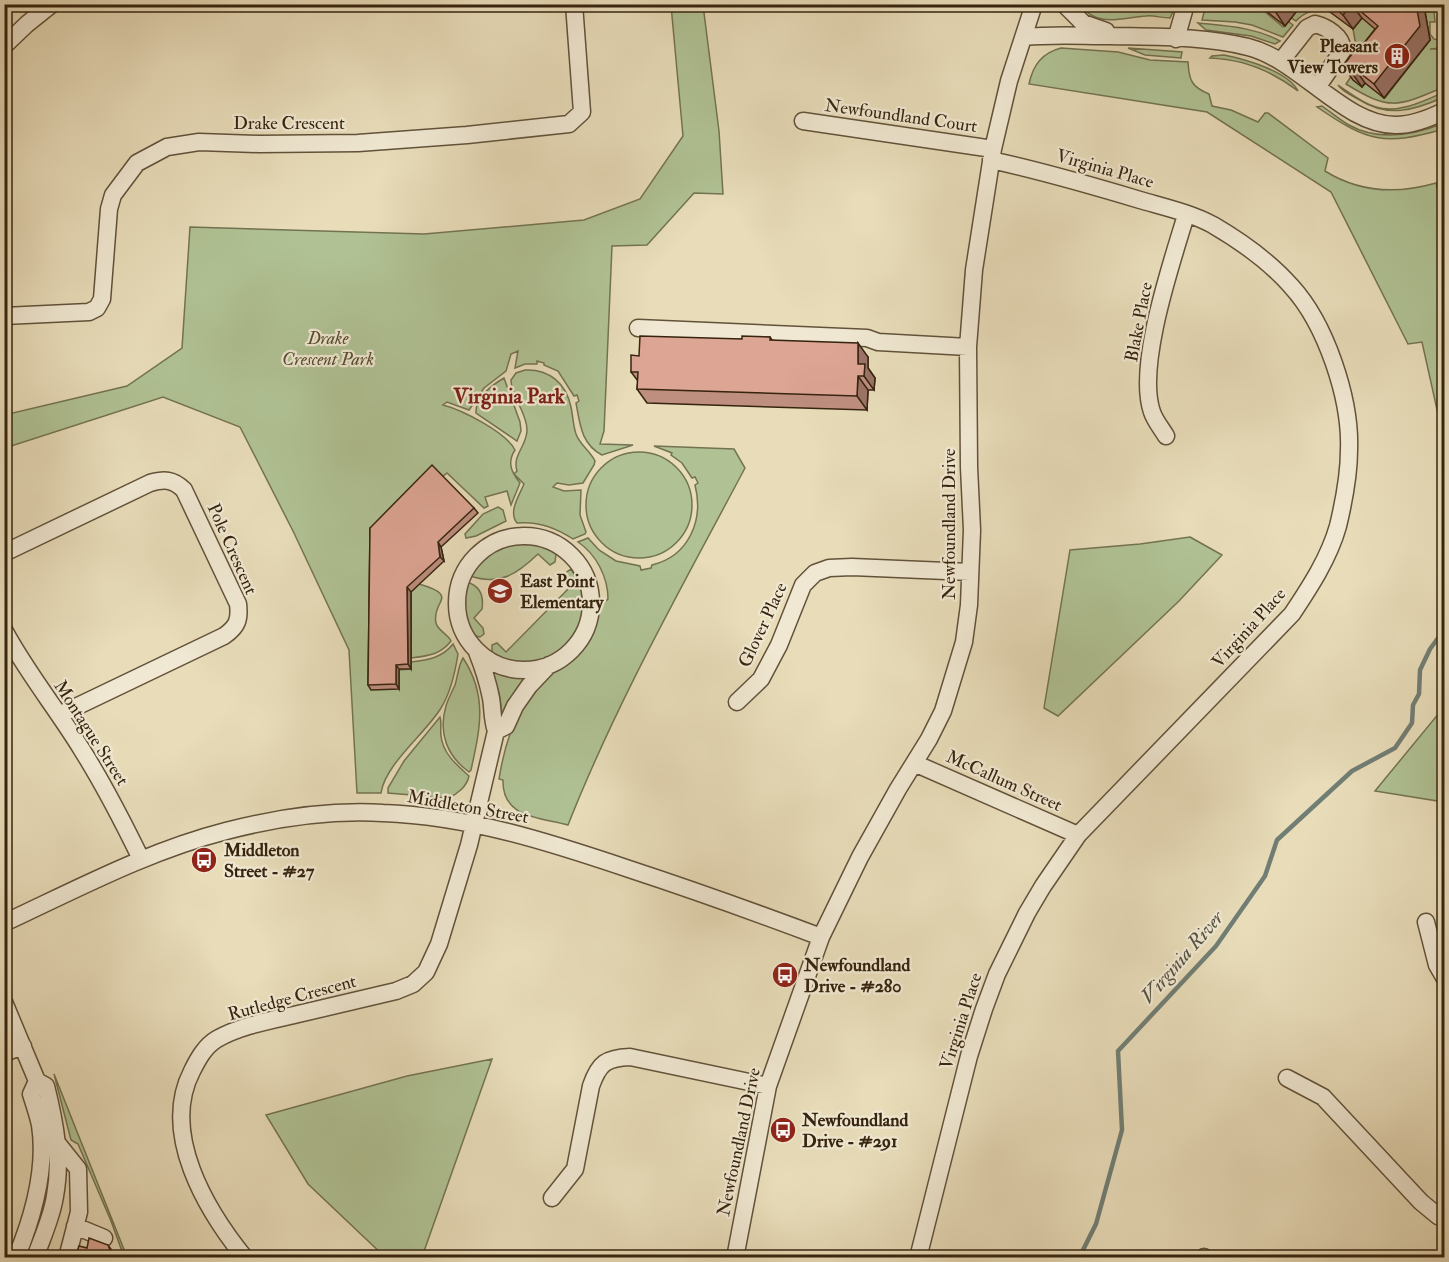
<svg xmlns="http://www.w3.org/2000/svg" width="1449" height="1262" font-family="'IM FELL Double Pica',serif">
<rect width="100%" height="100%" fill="#e8dcb9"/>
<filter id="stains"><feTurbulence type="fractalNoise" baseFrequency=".00333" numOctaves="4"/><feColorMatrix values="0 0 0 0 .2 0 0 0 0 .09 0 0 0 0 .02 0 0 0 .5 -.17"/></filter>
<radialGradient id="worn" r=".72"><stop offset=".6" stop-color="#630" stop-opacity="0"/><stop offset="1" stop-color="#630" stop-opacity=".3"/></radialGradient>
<path fill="#b0c294" stroke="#737352" stroke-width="1.5" d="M671,5h32l16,126 4,63 -29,-1 -47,52 -35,1 -8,185 -4,13 33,1 -31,10c-21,-11 -22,-31 -26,-52l3,-2 -2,-6 -3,1 -16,-25 -14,-6v-2l-7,-2v3h-12l-10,4 3,-17 -7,3 -5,17 -22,17 -15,22 -22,-8 -4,3c19,5 63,27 72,45 -8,12 -4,22 5,33l-9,22 -4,-14 -22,6 3,9 -4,2 -37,-35 -74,60 26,137 12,-1v-7c17,-2 31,-4 42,-18l5,10c-3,19 -7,38 -17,54 -15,25 -56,56 -60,85h-24l-8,-143 -56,-119 -53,-104 -77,-30 -158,51 -1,-33 123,-29 55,-38 8,-121 234,7 160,-14 56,-21 43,-63z
M1079,5h97l-6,13c-8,0 -17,-3 -24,-2 -27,2 -46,12 -67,-11z
M1206,5h51l26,22 5,-6 5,4 -10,12 -31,-12 -17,-3 -33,-2z
M1297,5h39l-6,7c-12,-5 -26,0 -34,9l-5,-3z
M1434,11l1,11h-5v12l4,5 6,1 1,8 -11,1h11l3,16v22c-47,20 -54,24 -98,-3l8,-12 -1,8 9,7 3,-4 20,15 45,-58 -5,-28z
M1392,14l-40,45 4,-13 -3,-17 9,-11z
M1198,23c28,3 56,4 82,18l-5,3 -24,-8 -45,-6z
M1061,48l57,4 32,8 38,2c1,19 4,25 21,32l3,12 19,4 27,12 7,-9h3l60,45 -3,13c35,22 73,23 111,12l8,31v227l-22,-99 -14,2 -77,-152 -124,-80 -178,-28c4,-19 13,-31 32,-36z
M1128,48l54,4 -1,6 -36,-3z
M1224,55c20,4 64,16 74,36 -26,-20 -56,-32 -88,-33l2,-2z
M1338,85c12,8 24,18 38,22 22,7 48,-6 68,-15v5c-31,14 -56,21 -86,2 -7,-4 -15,-7 -20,-14z
M1322,106c9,6 18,14 27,19 30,17 65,10 95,-2v6c-60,17 -76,13 -127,-22z
M525,370c24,-1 41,13 46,37 2,9 2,18 5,27 4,11 14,17 19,27l-1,4 -11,18 -14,2 -12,-2 -4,4 11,4 17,-1 -1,25 6,17 -1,2 -12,5c-18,-12 -35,-18 -56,-16 -9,-11 2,-27 7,-39l-10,-10 3,-3c-5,-16 10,-25 10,-41 0,-18 -16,-33 -16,-50l5,-7z
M504,378l16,44 1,9 -4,10 -41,-28c-1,-15 16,-28 28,-35z
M654,446l80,3 11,19c-62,117 -128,233 -177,357 -29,-8 -66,-7 -65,-45l-4,-1c6,-38 18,-76 47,-103 12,-11 27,-17 36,-30 8,-10 8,-22 13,-34 3,-5 9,-9 13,-13 0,-22 -12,-45 -30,-57l10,-4 11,12 17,11 24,5 1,4 10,-2 1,-3c37,-9 52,-45 43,-80l3,-2 -3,-6 -3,1 -10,-15 -11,-8 1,-2z
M586 505a53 53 0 1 1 106 0a53 53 0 1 1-106 0Z
M498,507l5,3 3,11 -30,15 -10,2 -1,-4 18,-20z
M1190,537l32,18 -43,46 -121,115 -14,-8 26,-158 70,-6z
M517,542c13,0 29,1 39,12l-1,8 -5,3 -12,-11c-21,20 -38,32 -68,22 10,-19 26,-28 47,-34z
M571,569c26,39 13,83 -34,93 -17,4 -30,2 -45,-6v-11l5,-2 9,9 64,-65 -7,-9 1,-4z
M467,582c13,4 17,14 15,27l-8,9 9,10 1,6 -4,3 -8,-2c-9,-17 -12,-36 -5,-53z
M419,584c42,12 12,17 17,39 2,8 11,10 15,18 -11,14 -23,15 -40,17v-66z
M463,658c25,38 17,71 8,112l-2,2c-22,-16 -31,-39 -23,-66 2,-7 6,-14 9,-21 3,-9 3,-19 8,-27z
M494,666l35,9 -27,39 -3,-21 -8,-26z
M1444,707v95l-69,-11z
M440,717c2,6 0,12 1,19 2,18 16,29 28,40 -2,10 -11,18 -21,22l-60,-5v-5l16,-27z
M492,1059l-70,198h-37l-77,-73 -42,-69 141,-39z
M54,1074l73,183h-10l6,-3 -12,-33 -33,-77 -7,-4z"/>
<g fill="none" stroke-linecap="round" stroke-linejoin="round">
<path stroke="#717e74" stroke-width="4.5" d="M1079,1258l17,-34 26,-94 -4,-79 98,-105 49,-70 12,-36 75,-69 43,-23 17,-25 1,-18 6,-11 1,-24 10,-21 14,-19"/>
<g stroke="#62523a" stroke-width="19">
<path id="minor" d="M1064,4l19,19 23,8
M1024,37c29,-3 57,-1 87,-1 44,1 93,0 137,11 52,13 97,79 148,78 16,0 34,-7 48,-14
M1176,39l10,-35
M4,46l23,-22 25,-20
M1281,61l26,-33 8,-4c12,3 27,12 28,26l-25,36
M803,121l190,28
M4,316l85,-4 8,-4 5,-9 7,-90 4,-14 24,-32 30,-16 32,-5 60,2 99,-1 109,-8 102,-11 13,-12 -8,-108
M638,328l229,10 11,4 90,5
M1166,436c-4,-7 -11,-15 -14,-24 -16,-46 20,-150 34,-197
M457 603a67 67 0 1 1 134 0a67 67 0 1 1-134 0Z
M4,553l146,-70c14,-4 23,-4 34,7l54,114c2,16 -1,23 -14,32l-165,79
M4,630c23,43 53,79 78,120 22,35 41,72 59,109
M737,702l24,-23 18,-34 24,-60 12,-12 14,-5 23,-1 118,5
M496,731l10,-5 9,-20 14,-20 20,-21
M914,763l164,72
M1426,922l11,43 7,12
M4,923c73,-34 144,-72 222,-92 50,-13 105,-21 157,-18 85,3 166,29 246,56 64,21 128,44 192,68
M4,1002l33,79 9,5c9,36 16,73 9,110 -3,21 -13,42 -20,62
M4,1053l19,-7
M1287,1078l36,19 98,105 17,14 6,3
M58,1144l20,25 1,43 -12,46
M552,1198l23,-29 16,-83c8,-23 15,-28 39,-29l138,29
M75,1226l29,12
M1204,1257l1,1
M16,1258c17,-41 31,-88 24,-133 -2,-10 -6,-21 -9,-31l6,-13
M245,1258c-39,-48 -85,-125 -53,-187 6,-12 13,-25 25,-32 23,-13 51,-18 77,-24 34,-8 68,-16 102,-24l17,-7 13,-12 13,-28 30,-99 27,-114c-4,-11 -3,-21 -5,-33 -3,-15 -8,-31 -14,-46
M735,1258l33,-172 53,-149 39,-80 38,-68 31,-50 14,-28 21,-69 5,-37 3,-75 -3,-63 -1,-120 6,-77 19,-121 16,-68 25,-77
M918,1258l51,-202 15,-47 13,-35 30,-61 16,-27 35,-51 214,-221c18,-27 37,-56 46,-88 6,-25 11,-50 11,-76 2,-51 -23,-126 -58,-164 -22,-25 -49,-44 -78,-61 -22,-12 -49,-18 -73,-25 -50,-15 -99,-29 -149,-40"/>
</g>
<use href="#minor" stroke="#f0e8d2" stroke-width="16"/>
</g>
<path fill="#be8e7f" stroke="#36240f" stroke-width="1.5" d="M1257,4h40l-3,5 2,3 -11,14z
M1325,4h119v5l-19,3 5,28 -46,58 -19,-15 -3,4 -9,-7 -10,-14 14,-14 18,-23 -13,-11 -9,11 -23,-17z
M770,337l2,3 96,17v11l7,10 -1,12h-6l-1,20 -220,-7 -10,-14 1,-8 -7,-9 8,-16 103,-17z
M474,508l4,5 -37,34 3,14 -33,31v77h-12v20l-28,1 -3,-5 2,-157z"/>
<path fill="#9b7468" stroke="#36240f" stroke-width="1.5" d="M1280,4h17l-3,5 2,3 -11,14 -10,-15z
M1351,4l11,14 -9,11 -10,-14z
M1416,4h4l5,8 5,28 -46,58 -10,-14z
M1355,69l10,14 -3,4 -10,-14z
M858,343l10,14v11l7,10 -1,12 -10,-14 -6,-12z
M858,376l10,14 -1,20 -10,-14z
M438,542l3,5 3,14 -4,-4z
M407,587l4,5v77l-3,-5z
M396,665l3,4v20l-3,-5z
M108,1245l5,7 2,5h-2z"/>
<path fill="#dda594" stroke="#36240f" stroke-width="1.5" d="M1266,4h14l-5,7z
M1329,4h22l-8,11z
M1352,4h64l4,22 -46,58 -19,-15 -3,4 -9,-7 12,-16 2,2 21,-26z
M640,336l102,3v-3l28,1v3l88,3v21h7l-1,12h-6l-1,20 -220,-7 1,-17h-7v-17l8,1z
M432,465l42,43 -36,34 2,15 -33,30 1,77 -12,1v19l-28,1 2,-157z
M89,1238l19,7 5,12h-38l4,-11 8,2z"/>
<defs>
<g id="building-disc" transform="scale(1.35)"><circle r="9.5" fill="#8f2418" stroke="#f0e8d2"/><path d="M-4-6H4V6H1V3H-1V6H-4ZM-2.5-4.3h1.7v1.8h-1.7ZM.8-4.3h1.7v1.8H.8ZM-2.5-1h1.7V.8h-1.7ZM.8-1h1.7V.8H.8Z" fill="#fff"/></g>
<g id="school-disc" transform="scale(1.35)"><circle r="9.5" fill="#8f2418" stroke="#f0e8d2"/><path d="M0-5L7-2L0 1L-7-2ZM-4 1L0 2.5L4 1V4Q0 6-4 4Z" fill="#fff"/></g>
<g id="bus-disc" transform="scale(1.35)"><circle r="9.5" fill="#8f2418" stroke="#f0e8d2"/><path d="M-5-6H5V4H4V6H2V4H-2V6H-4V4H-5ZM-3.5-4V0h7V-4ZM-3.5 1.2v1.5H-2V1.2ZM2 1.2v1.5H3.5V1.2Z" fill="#fff"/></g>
</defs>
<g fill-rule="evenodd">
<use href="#building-disc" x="1397" y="56"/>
<use href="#school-disc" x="500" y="591"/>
<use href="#bus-disc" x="204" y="860"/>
<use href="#bus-disc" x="785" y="975"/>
<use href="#bus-disc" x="783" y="1130"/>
</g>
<g text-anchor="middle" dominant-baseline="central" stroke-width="4.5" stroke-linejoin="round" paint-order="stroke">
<g font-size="18" font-weight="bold" fill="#36240f" stroke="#f0e8d2" text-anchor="start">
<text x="1378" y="46" text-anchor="end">Pleasant<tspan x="1378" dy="21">View Towers</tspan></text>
<text x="520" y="581">East Point<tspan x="520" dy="21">Elementary</tspan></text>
<text x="224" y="850">Middleton<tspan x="224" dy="21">Street - #27</tspan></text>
<text x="804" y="965">Newfoundland<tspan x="804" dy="21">Drive - #280</tspan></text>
<text x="802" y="1120">Newfoundland<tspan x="802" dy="21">Drive - #291</tspan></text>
</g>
<g font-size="18" fill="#36240f" stroke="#f0e8d2">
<text transform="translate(901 116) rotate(8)">Newfoundland Court</text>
<text x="289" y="123">Drake Crescent</text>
<text transform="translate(1105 169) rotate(16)">Virginia Place</text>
<text transform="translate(1139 322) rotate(-79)">Blake Place</text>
<text transform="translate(949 524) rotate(-90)">Newfoundland Drive</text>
<text transform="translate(232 549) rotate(66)">Pole Crescent</text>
<text transform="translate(763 625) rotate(-65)">Glover Place</text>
<text transform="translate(1249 628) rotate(-48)">Virginia Place</text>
<text transform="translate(91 733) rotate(57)">Montague Street</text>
<text transform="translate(1004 781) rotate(24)">McCallum Street</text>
<text transform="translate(468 807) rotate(10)">Middleton Street</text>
<text transform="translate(292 998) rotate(-15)">Rutledge Crescent</text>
<text transform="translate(961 1021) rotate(-72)">Virginia Place</text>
<text transform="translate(739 1142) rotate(-78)">Newfoundland Drive</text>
</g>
<g font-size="18" font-style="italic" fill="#544c30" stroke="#f0e8d2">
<text x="328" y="338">Drake<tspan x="328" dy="21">Crescent Park</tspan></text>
</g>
<g font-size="20" font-style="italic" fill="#545141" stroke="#f0e8d2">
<text transform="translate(1182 957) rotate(-49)">Virginia River</text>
</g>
<g font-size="21" font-weight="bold" fill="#7a1f14" stroke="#f0e8d2">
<text x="509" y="396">Virginia Park</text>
</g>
</g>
<rect width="1449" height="1262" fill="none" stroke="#e8dcb9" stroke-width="24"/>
<rect x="6" y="6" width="1437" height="1250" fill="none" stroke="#36240f" stroke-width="3"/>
<rect x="12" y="12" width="1425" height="1238" fill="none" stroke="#36240f" stroke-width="1.5"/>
<rect width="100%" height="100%" filter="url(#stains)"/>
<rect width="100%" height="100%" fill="url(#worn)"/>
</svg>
